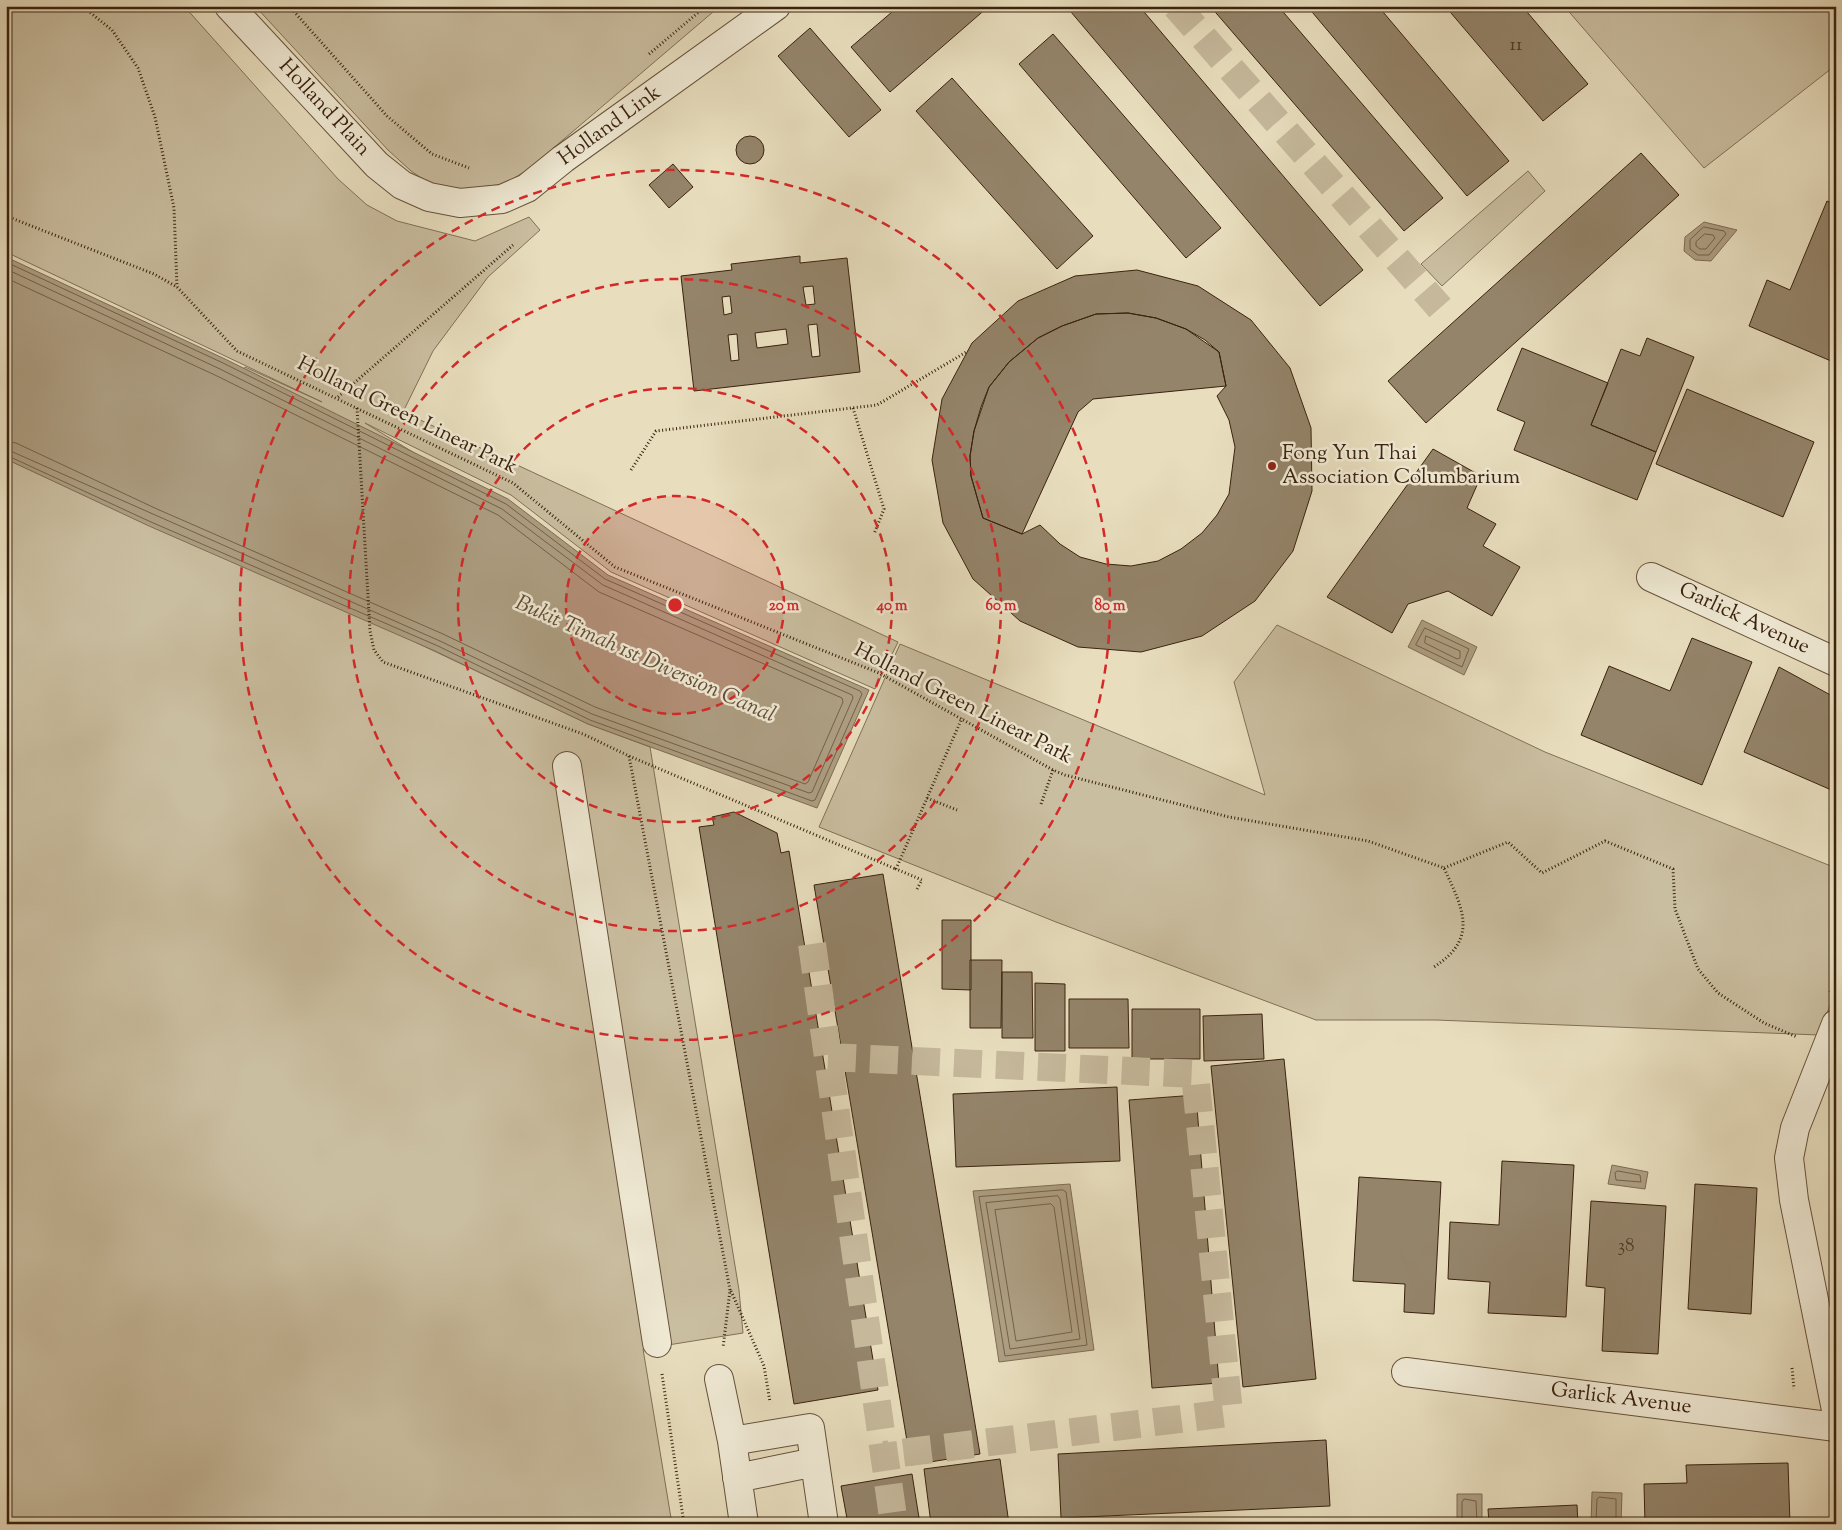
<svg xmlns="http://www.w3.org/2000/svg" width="1842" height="1530" font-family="'Sorts Mill Goudy',serif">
<rect width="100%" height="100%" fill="#e8debe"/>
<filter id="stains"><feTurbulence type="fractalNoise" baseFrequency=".004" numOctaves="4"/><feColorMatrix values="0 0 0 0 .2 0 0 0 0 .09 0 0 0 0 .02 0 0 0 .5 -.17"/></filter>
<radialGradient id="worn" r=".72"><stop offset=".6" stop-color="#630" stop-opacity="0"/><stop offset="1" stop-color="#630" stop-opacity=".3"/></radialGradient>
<path fill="#cabea0" stroke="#827057" d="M6,6h178l154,173 29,26 30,16 78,20 54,-24 11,13 -52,47 -55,74 -30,61 495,230 -23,47 -264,-117 -100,-77 -146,-72 117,71 -67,148 173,82 62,23 89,543 4,43 -100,16 29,175h-666v-1065l165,76 74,-168 77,35 -316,-150z
M255,6h465l-190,162 -25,16 -49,6 -23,-4 -22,-15 -23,-21z
M1564,6h272v59l-132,103z
M1528,171l17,20 -103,95 -21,-22z
M1277,625l268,127 291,116v121l-17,46 -383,-15h-120l-260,-98 -237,-95 81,-183 365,151 -31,-113z"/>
<path fill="#ad9e82" stroke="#7f6c54" d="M1704,222l33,8 -26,31 -16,-1 -11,-9 1,-14z
M6,257l219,102 283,140 100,76 261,115 -52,118 -229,-84 -153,-73 -286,-125 -143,-67z
M1422,620l55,27 -13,28 -56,-28z
M1612,1165l36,7 -3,17 -37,-5z
M1070,1184l24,166 -95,12 -26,-171z
M1592,1492l30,1 -1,31h-30z
M1457,1494h25v30h-25z"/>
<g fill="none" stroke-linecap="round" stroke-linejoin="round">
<path stroke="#746048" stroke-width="1" d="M1704,227l20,4 2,3 -17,21h-11l-8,-6v-9z
M1705,234l8,1 2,3 -9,11h-6l-4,-3v-4z
M6,262l217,101 283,141 99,75 255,112 2,3 -47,106 -3,1 -222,-81 -152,-74 -287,-124 -145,-67
M6,269l214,100 282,140 101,76 249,110 1,3 -41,94 -3,1 -217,-79 -152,-73 -434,-192
M6,278l211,98 281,139 101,77 243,106 1,4 -35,80 -3,2 -210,-77 -152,-73 -286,-125 -141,-66 -10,-2
M1425,628l44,21 -7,18 -46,-22z
M1426,636l34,15v7l-3,1 -32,-16z
M1618,1171l22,4 1,7 -25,-2 -1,-7z
M1063,1190l3,2 21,153 -82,11 -26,-159z
M1058,1196l2,3 20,140 -70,10 -24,-146z
M1051,1204l3,3 18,125 -56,9 -21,-131z
M1462,1524v-22l2,-3 12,2 1,23
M1596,1524l1,-25 2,-2 17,2v25"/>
</g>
<path fill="#94846a" stroke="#3a220e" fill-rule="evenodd" d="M899,6h88l1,1 -98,85 -39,-45z
M1078,6h61l224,264 -43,36 -249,-294z
M1210,6h68l165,192 -39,33z
M1307,6h71l131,155 -42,35z
M1445,6h77l66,78 -45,37z
M810,28l71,82 -32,27 -71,-81z
M1053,34l168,194 -35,30 -167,-194z
M952,78l141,158 -36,33 -141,-158z
M736 150a14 14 0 1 1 28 0a14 14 0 1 1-28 0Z
M1641,153l38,42 -253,228 -38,-42z
M673,164l20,23 -24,21 -20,-23z
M1827,201l9,4v143l-5,13 -82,-35 18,-46 23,10z
M800,256v7l47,-5 13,114 -166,19 -13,-115 51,-6 -1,-6zM813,286l2,18 -9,1 -3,-18zM730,296l2,17 -8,2 -2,-18zM817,324l3,32 -8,1 -4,-32zM786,329l2,15 -31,4 -2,-15zM737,334l2,26 -8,1 -3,-26z
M1137,270l61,16 53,34 39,48 21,60 1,63 -19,60 -38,50 -53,35 -61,16 -63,-5 -58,-26 -47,-42 -30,-56 -11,-63 10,-61 30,-56 46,-42 57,-25zM1128,313l28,5 30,11 33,23 7,34 -9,10 12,24 6,27 -6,47 -12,21 -15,18 -21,16 -23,12 -27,5 -25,-2 -26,-7 -20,-13 -20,-19 -18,9 -39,-16 -12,-42 -1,-20 4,-25 7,-24 8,-20 20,-25 29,-24 24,-12 34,-12z
M1128,313l28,5 30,11 19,11 14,12 7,34 -133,13 -15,13 -56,122 -39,-16 -12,-42 -1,-20 4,-25 15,-44 20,-25 29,-24 24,-12 34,-12z
M1647,338l47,19 -38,95 -65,-27 30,-76 19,7z
M1522,348l86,35 -17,42 65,27 -19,48 -123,-50 11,-28 -28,-12z
M1687,389l127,53 -31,75 -127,-53z
M1433,449l48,27 -14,32 29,16 -13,22 37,21 -28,49 -44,-25 -40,13 -16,29 -65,-36z
M1692,638l60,24 -50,123 -121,-50 28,-69 61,25z
M1779,667l57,31v94l-92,-40z
M734,812l43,21 4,20 8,-2 89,539 -84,14 -95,-577 15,-2 -2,-8z
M883,874l97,580 -69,11 -97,-580z
M942,920h29v70l-29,-1z
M970,960h32l-1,68h-31z
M1002,972h30l1,66h-31z
M1035,983l30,1v67h-30z
M1069,999h59l1,49h-60z
M1132,1009h68v50h-68z
M1262,1014l2,45 -60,2 -1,-45z
M1284,1059l32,320 -73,8 -32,-321z
M1117,1087l3,74 -164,6 -3,-73z
M1196,1095l23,288 -67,5 -23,-288z
M1502,1161l72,4 -8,152 -78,-4 2,-31 -42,-3 2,-57 49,3z
M1359,1177l82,5 -7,132 -30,-2 1,-28 -52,-3z
M1695,1184l62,4 -6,126 -63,-5z
M1591,1201l75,5 -8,148 -56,-3 3,-63 -19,-2z
M1326,1440l4,66 -269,12 -3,-64z
M1000,1459l9,65h-78l-7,-55z
M1788,1463l2,61h-145l-1,-40 43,-1 -1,-18z
M912,1474l8,50h-72l-7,-38z
M1577,1505l1,19h-89l-1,-15z"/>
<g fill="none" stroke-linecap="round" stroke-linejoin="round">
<path stroke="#c5b89b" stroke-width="28" stroke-dasharray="28 14" stroke-linecap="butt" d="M1176,6l264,302
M812,944l82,580
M828,1057l367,17 34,339 -345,42"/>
<g stroke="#66513a" stroke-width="30">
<path id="minor" d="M229,6l148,159 25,20 27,12 31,6 42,-4 25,-11 36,-29 213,-153
M1651,577l185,85
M567,766l90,577
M1836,1024l-41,104 -6,30 5,42 42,210
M1406,1372l430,55
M719,1379l13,62 12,83
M732,1441l78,-13 14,96
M737,1478l78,-16"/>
</g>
<path stroke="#3a220e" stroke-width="3" stroke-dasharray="1 2.5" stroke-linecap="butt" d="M82,6l30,24 26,38 17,49 19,91 3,79
M289,6l98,110 45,38 37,14
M649,54l57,-48
M6,216l148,58 23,13 60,64 276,132 102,84 264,106 174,97 12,5 164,42 139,24 76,27c19,41 35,70 -10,99
M338,397l175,-152
M357,408l13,223 4,19 9,12 200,72 46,22 267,113
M853,408l31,101 -10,25
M631,470l25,-39 221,-26 91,-54
M629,756l101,534 -7,58
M927,798l30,12
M1041,804l12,-34
M1444,868l64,-26 34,31 63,-32 68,28 2,40 23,60 20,24 46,30 33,14
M917,889l5,-9 -26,-11 66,-151
M1830,992l6,-14
M731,1291l33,75 6,36
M1792,1368l2,21
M662,1374l22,150"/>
<use href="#minor" stroke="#f0ead5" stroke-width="28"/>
</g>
<circle cx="675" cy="605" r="109" fill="#d62828" fill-opacity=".12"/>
<g fill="none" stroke="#d62828" stroke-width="2.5" stroke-dasharray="9 6">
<circle cx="675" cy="605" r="109"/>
<circle cx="675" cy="605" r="217"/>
<circle cx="675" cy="605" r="326"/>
<circle cx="675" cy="605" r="435"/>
</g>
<circle fill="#8f2418" stroke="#f0ead5" stroke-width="2" cx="1272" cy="466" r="5"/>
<g text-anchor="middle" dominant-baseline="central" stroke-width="5" stroke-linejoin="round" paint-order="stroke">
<g font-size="19" fill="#503a25">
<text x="1516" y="45">11</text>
<text x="1626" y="1246">38</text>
</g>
<g font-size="21" fill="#3a220e" stroke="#f0ead5">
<text transform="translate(324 108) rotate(47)">Holland Plain</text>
<text transform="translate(610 126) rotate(-36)">Holland Link</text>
<text transform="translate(407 416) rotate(26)">Holland Green Linear Park</text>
<text transform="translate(1744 619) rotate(25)">Garlick Avenue</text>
<text transform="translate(963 704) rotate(27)">Holland Green Linear Park</text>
<text transform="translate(1621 1399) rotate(7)">Garlick Avenue</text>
</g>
<g font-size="21" fill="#3a220e" stroke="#f0ead5" text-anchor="start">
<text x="1282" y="454">Fong Yun Thai<tspan x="1282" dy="24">Association Columbarium</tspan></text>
</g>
<g font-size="22" font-style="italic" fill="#624d37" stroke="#f0ead5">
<text transform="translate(645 660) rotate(24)">Bukit Timah 1st Diversion Canal</text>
</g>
</g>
<circle cx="675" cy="605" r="8" fill="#d62828" stroke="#f0ead5" stroke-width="2.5"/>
<g font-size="15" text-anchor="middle" font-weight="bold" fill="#d62828" stroke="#f0ead5" stroke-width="5" stroke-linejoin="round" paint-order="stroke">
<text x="784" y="610">20 m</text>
<text x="892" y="610">40 m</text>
<text x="1001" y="610">60 m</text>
<text x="1110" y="610">80 m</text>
</g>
<rect width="1842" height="1530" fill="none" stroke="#e8debe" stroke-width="25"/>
<rect x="8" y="8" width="1827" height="1515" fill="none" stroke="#3a220e" stroke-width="2.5"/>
<rect x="12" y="12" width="1817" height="1505" fill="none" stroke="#3a220e"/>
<rect width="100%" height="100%" filter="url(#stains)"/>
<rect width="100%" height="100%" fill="url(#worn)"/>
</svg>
